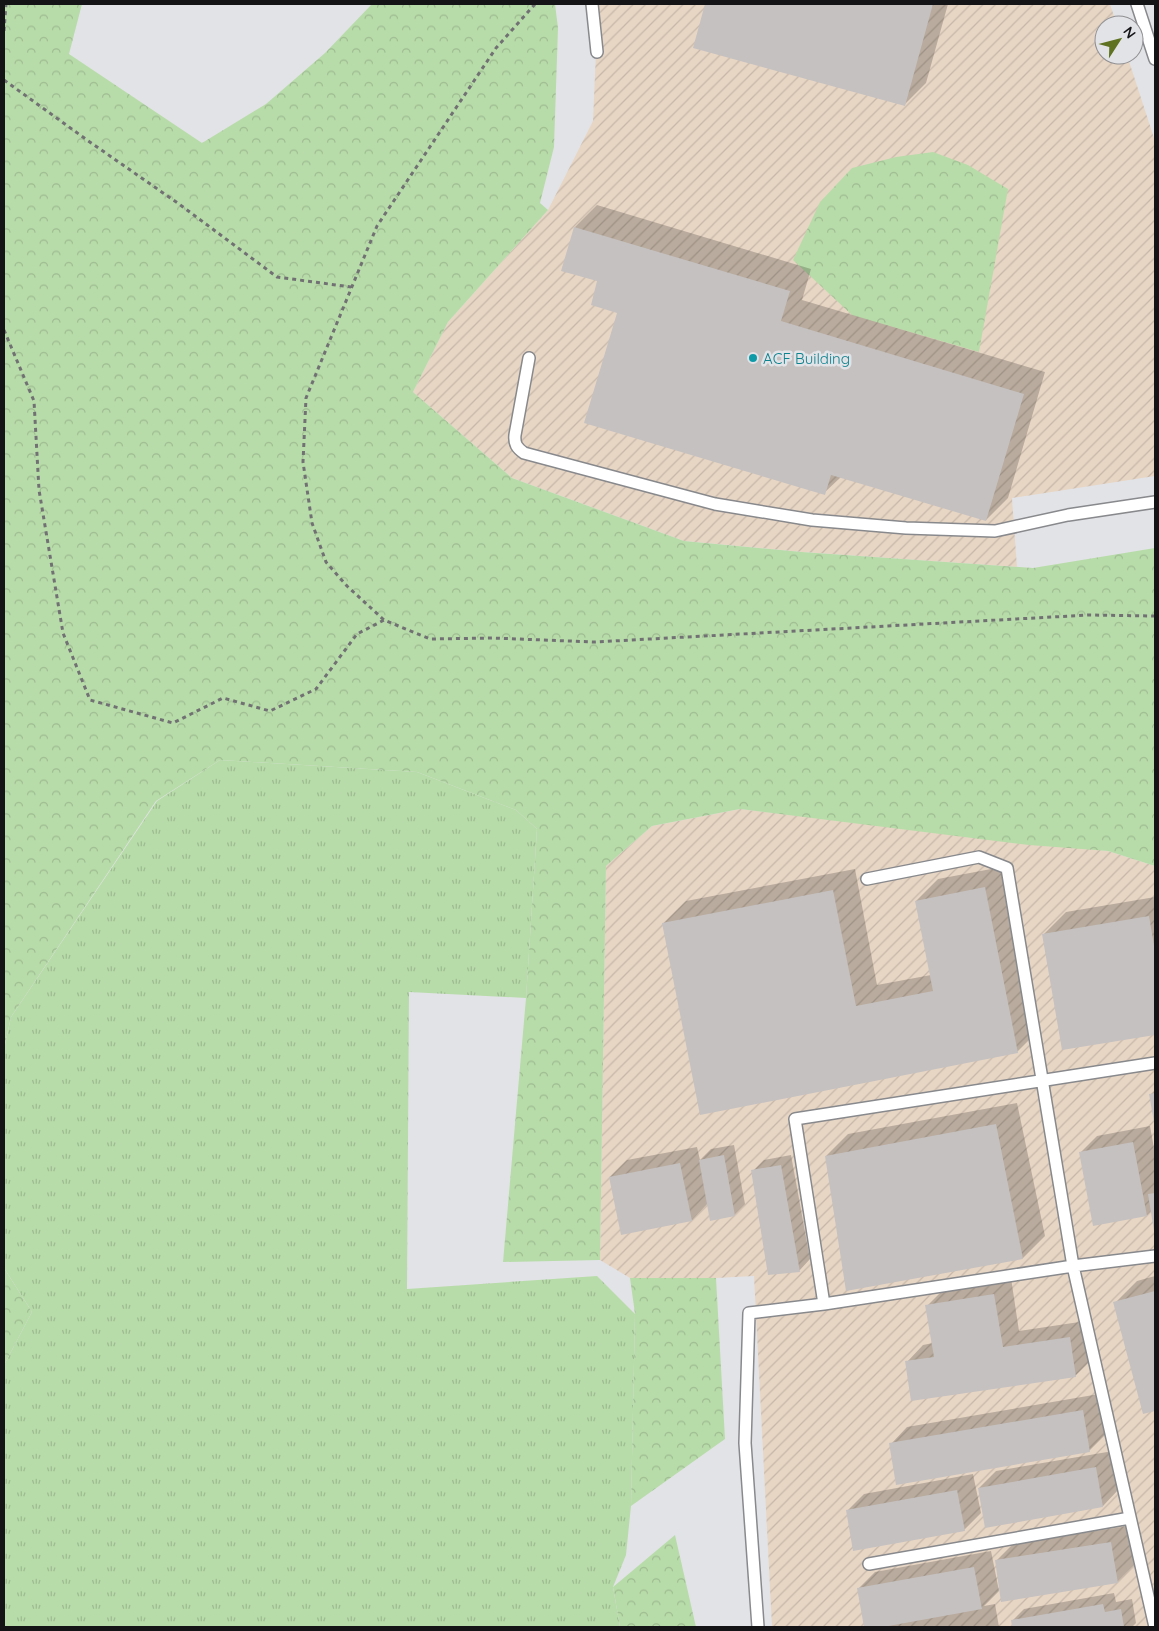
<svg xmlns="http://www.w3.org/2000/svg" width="1159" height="1631" font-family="Quicksand,sans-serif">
<defs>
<pattern id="industrial-furrows" width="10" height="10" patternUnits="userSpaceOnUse" patternTransform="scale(1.25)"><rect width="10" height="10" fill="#e8d6c5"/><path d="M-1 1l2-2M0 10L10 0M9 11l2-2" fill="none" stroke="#c6b7a8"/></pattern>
<pattern id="grass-tufts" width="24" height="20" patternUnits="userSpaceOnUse" patternTransform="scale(1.25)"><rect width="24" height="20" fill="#b8dca9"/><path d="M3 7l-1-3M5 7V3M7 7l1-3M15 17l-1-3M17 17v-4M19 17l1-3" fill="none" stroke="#9dbc91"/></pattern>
<pattern id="forest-crowns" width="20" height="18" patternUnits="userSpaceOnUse" patternTransform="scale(1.25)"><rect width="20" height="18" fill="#b8dca9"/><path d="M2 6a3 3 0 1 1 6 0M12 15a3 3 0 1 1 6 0" fill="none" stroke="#9dbc91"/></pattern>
</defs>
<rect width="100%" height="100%" fill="#e2e3e7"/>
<path fill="url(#industrial-furrows)" d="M598,4h512l7,21h-13v30h23l28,86v335l-143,22 5,69 -215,-15 -118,-11 -172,-63 -99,-86 35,-70 100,-112 45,-89z
M740,809l368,42 47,15v761h-383l-18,-351 -38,2h-86l-30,-18 6,-394 46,-40z"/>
<path fill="url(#grass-tufts)" d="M220,760l197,12 99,38 21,19 -11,169 -117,-6 -2,297 190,-13 38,38 -4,192 -5,49 -13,32 7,40h-616v-262l28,-53 -28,-44v-219l7,-32 146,-216z"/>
<path fill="url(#forest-crowns)" d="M4,4h78l-13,50 133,89 64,-39 59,-51 47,-49h183l3,24 -4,119 -14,56 8,7 -100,112 -35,70 99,86 172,63 118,11 231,16 122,-20v318l-47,-15 -79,-6 -289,-36 -88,17 -46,40 -6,394 -97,2 23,-264 11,-169 -21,-19 -99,-38 -197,-12 -64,41 -145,216 -7,32z
M933,152l35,13 40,24 -29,163 -127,-37 -59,-55 27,-58 32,-34 44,-11z
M4,1268l28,44 -28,53z
M630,1278h86l9,161 -94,67 4,-192z
M675,1535l21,92h-76l-7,-40z"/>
<path fill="#0003" d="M707,4h241l-22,79 -22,22 -209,-58z
M597,205l214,64 -9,31 243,72 -37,126 -22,22 -145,-43 -17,16 -205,-181 -20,-31 -24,-54z
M1007,866l32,164 -22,22 -316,61 -37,-190 22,-22 169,-32 22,116 54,-10 -15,-74 22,-22z
M1155,897v137l-92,15 -19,-115 22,-22z
M1155,1090v30l-4,-26z
M1017,1103l28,133 -22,22 -176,32 -21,-134 22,-22z
M1150,1126l5,28v75l-3,-19 -5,5 -53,10 -13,-73 16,-16z
M734,1145l11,59 -11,11 -26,-12 -16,17 -82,-43 17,-17 70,-13 3,13 11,-11z
M791,1155l19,104 -11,12 -46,-100 11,-11z
M1155,1276v134l-11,2 -29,-109 22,-22z
M1011,1278l8,53 67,-10 6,38 -17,17 -168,-14 16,-17 10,-2 -6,-37 17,-17z
M1099,1394l7,40 -17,17 -198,-7 16,-17z
M1113,1451l6,38 -16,17 -124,-18 17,-17z
M973,1474l8,39 -17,17 -117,-19 17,-17z
M1128,1526l6,39 -17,17 -121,-21 17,-17z
M991,1551l8,40 -15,15 11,-2 4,23h-134l-7,-38 17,-17z
M1114,1593l2,9 16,-3 4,24 -4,4h-118l-1,-7 11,-11z"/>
<path fill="#c5c1c0" d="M705,4h228l-28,102 -212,-58z
M574,227l216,64 -9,30 243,73 -38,127 -155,-46 -6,20 -241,-72 33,-110 -26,-8 6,-24 -36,-10z
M985,887l33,166 -318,62 -38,-192 171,-33 23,116 77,-15 -18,-90z
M1149,916l6,35v84l-93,15 -20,-116z
M1155,1093v29h-1l-5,-28z
M996,1124l27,135 -177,32 -21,-135z
M1133,1142l14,74 -54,10 -14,-74z
M724,1155l11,61 -25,5 -11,-61z
M680,1163l12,58 -71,14 -12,-58z
M781,1165l19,107 -32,3 -17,-105z
M1155,1193v38h-1l-6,-37z
M1155,1291v120l-12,3 -30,-112z
M994,1294l9,53 67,-10 6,40 -165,24 -6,-40 29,-4 -9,-52z
M1083,1410l7,42 -194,33 -7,-42z
M1096,1467l7,40 -118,21 -7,-40z
M957,1490l8,41 -112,20 -7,-41z
M1111,1542l7,41 -117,19 -6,-42z
M974,1567l8,42 -99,18h-19l-7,-39z
M1103,1604l2,8 16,-3 3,18h-112l-1,-7z"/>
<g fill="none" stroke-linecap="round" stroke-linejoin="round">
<g stroke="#88898c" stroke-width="14">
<path id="lane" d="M592,4l5,48
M1137,4l18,55
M529,358l-14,77c-1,9 2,13 9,18l191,51 97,16 94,8 89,3 73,-16 87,-13
M867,879l112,-22 28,11 66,398 82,361
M824,1304l249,-38 82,-10
M869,1564l261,-46
M758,1627l-13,-184 4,-130 75,-9 -29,-185 360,-56"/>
</g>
<path stroke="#717174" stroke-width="3" stroke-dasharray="4 4" stroke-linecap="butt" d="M535,4l-39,44 -119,178 -71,172 -3,64 9,61 14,39 21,24 37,34 46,19 62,-1 103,4 494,-27 66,1
M4,31l2,-27
M4,80l83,60 92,64 98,73 74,10
M4,330l30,71 5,89 24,143 27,67 83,23 50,-25 47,13 46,-22 41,-55 27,-14"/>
<use href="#lane" stroke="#fff" stroke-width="11"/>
</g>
<circle fill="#0f9aa8" stroke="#e2e3e7" stroke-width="2" cx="753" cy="358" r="5"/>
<g text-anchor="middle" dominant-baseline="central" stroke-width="5" stroke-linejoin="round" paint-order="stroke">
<g font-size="15" fill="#0d838f" stroke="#e2e3e7" text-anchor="start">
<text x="763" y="358">ACF Building</text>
</g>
</g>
<rect width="1159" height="1631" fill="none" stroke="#141416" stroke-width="10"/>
<g transform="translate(1119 40) rotate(54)"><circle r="24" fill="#e2e3e7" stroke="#909093"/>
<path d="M0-4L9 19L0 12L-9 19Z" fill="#5f7221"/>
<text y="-8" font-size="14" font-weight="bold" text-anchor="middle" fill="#141416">N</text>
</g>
</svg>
